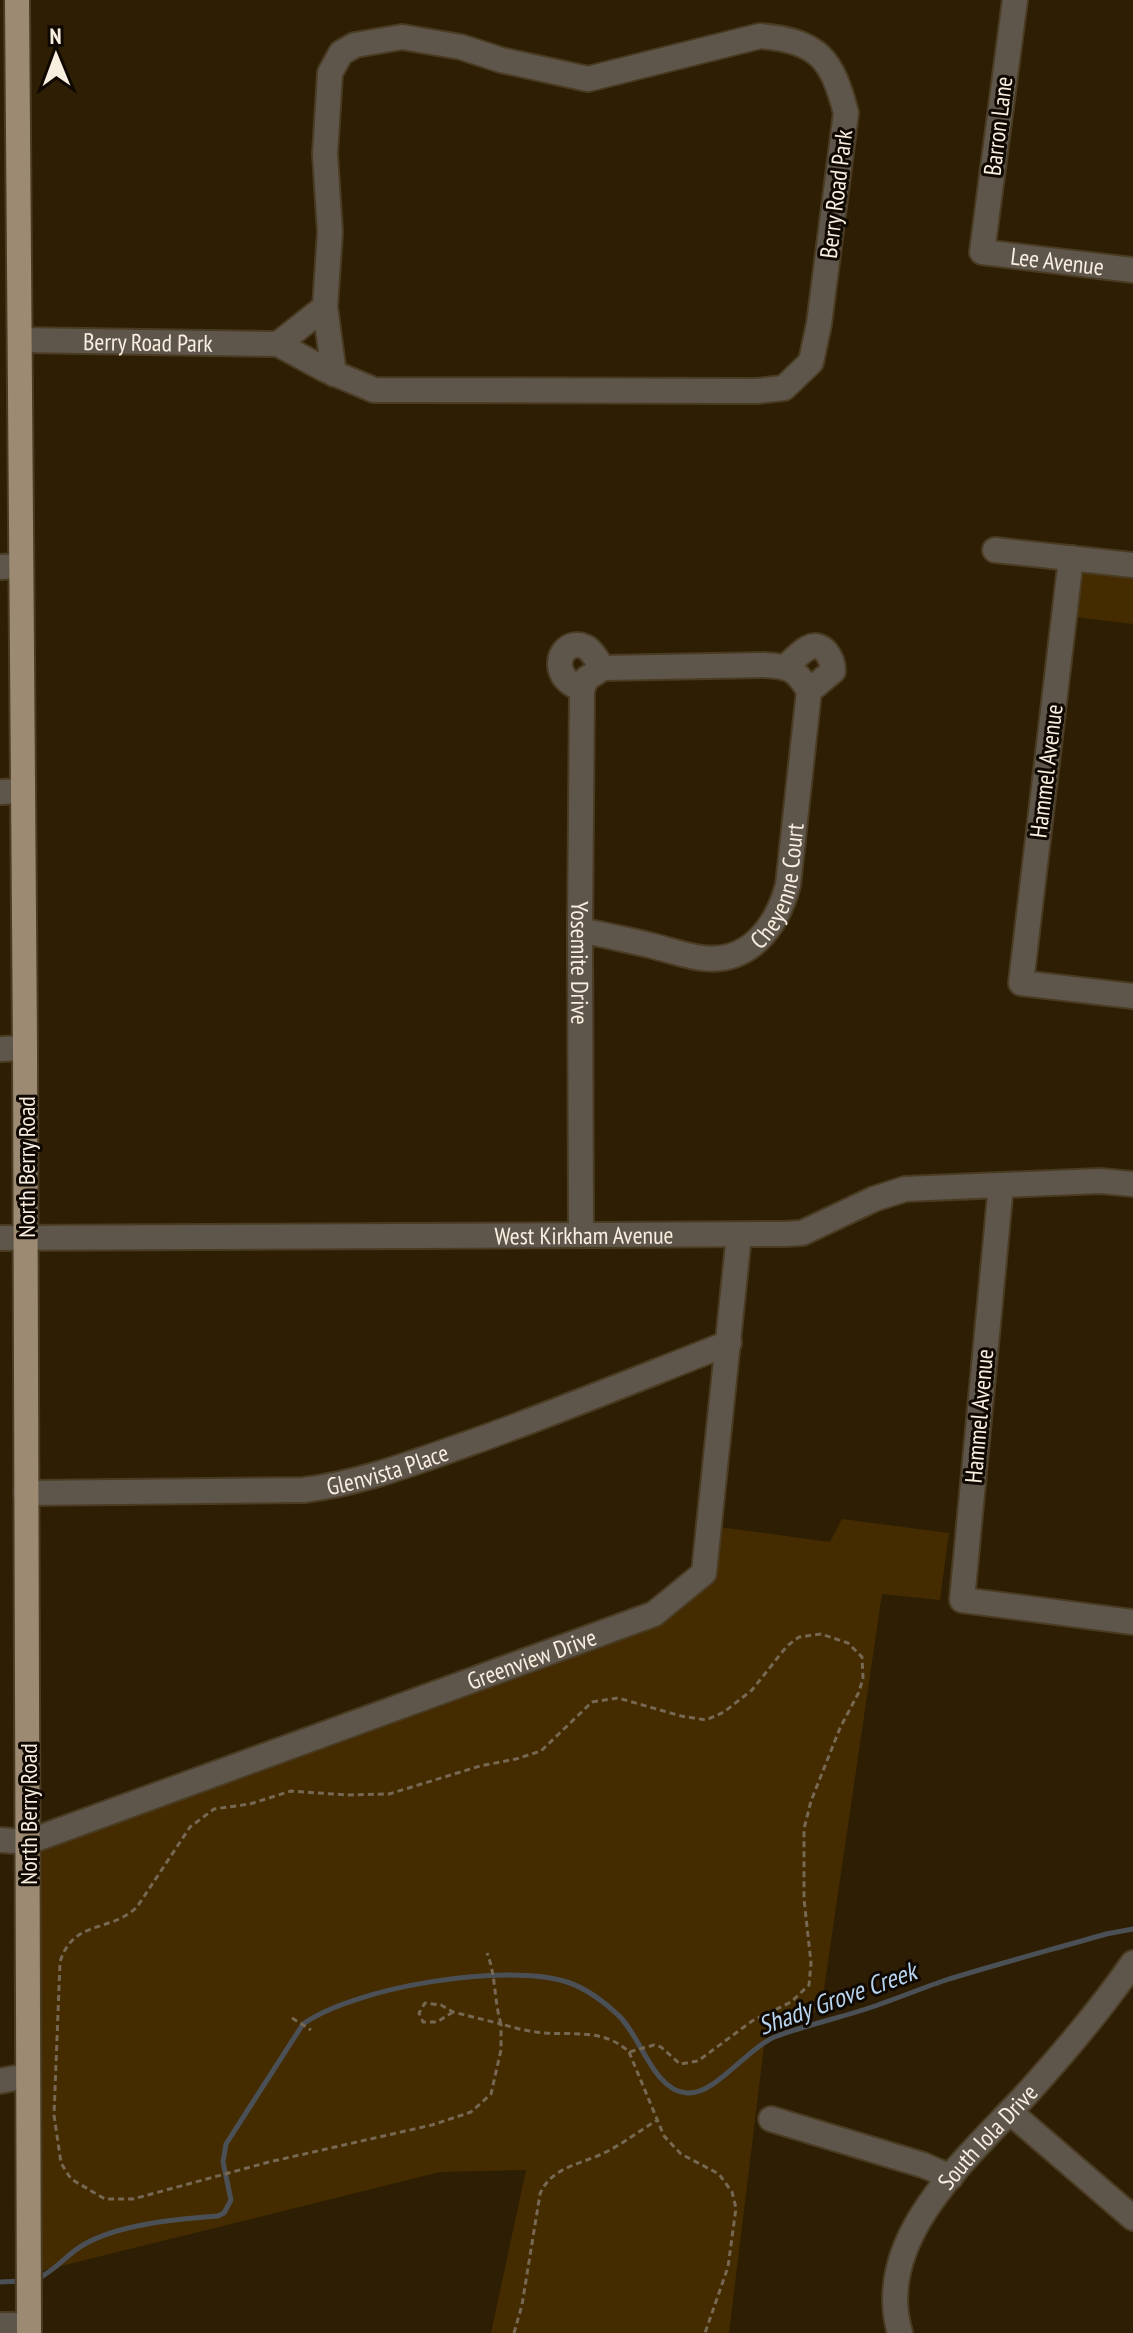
<svg xmlns="http://www.w3.org/2000/svg" width="1133" height="2333" font-family="'PT Sans Narrow',sans-serif">
<rect width="100%" height="100%" fill="#2e1e04"/>
<path fill="#442c00" d="M1080,570l53,7v47l-58,-7z
M842,1519l107,14 -9,67 -58,-6 -61,415 -56,29 -36,295h-238l35,-163 -86,2 -403,100 -3,-408 6,-12 12,-7 618,-232 20,-11 11,-12 18,-63 111,15z"/>
<g fill="none" stroke-linecap="round" stroke-linejoin="round">
<path stroke="#4b5056" stroke-width="5" d="M37,2279c18,-8 29,-24 46,-34 36,-21 94,-26 135,-29l6,-3 7,-13 -8,-38 3,-18 77,-120c52,-37 203,-62 264,-42 18,6 36,19 50,32 24,21 36,77 70,79 29,2 59,-45 90,-57 30,-11 62,-18 92,-28 27,-9 53,-20 80,-29 52,-16 105,-30 157,-45l27,-5
M0,2282l23,-1"/>
<g stroke="#4a3b23" stroke-width="28">
<g id="minor">
<path id="s1" d="M1015,0l-33,252 151,18"/>
<path d="M760,36c59,5 72,23 86,77l-27,211 -8,38 -27,26 -27,3 -383,-1 -50,-21 -46,-25 47,-37 5,-75 -5,-78 5,-81 11,-20 14,-8 47,-8 59,10 40,13 87,19z"/>
<path d="M325,307l9,67"/>
<path id="s2" d="M20,340l258,4"/>
<path d="M995,550l138,15"/>
<path d="M1071,558l-50,425 112,13"/>
<path d="M0,567l21,-1"/>
<path d="M786,666c7,-5 14,-14 22,-18 15,-8 25,11 25,23l-24,20"/>
<path d="M582,690c-7,-4 -15,-8 -19,-15 -10,-17 6,-38 24,-27 7,5 11,14 16,20"/>
<path d="M0,792l23,-1"/>
<path id="s3" d="M580,930c24,5 49,10 73,16 16,4 33,10 49,12 48,6 75,-32 86,-73l21,-194c-13,-22 -20,-25 -45,-26l-161,3 -17,11 -4,11 -2,240 1,305"/>
<path d="M0,1049l25,-1"/>
<path d="M1001,1185l-39,415 171,22"/>
<path id="s4" d="M0,1238l784,-4 18,-1 72,-34 31,-10 195,-8 33,3"/>
<path id="s5" d="M26,1493l278,-3c57,-7 109,-27 163,-46 88,-31 175,-67 262,-101"/>
<path id="s6" d="M0,1840l28,2 626,-228 50,-41 35,-338"/>
<path d="M0,2081l26,-5"/>
<path d="M1010,2112l123,106"/>
<path d="M771,2119l152,46 28,12"/>
<path d="M0,2325h29"/>
<path id="s7" d="M900,2333c-29,-98 75,-181 133,-246 35,-39 70,-81 100,-124"/>
</g>
</g>
<g stroke="#4a3b23" stroke-width="28">
<path id="major" d="M17,0l8,1048 4,1285"/>
</g>
<path stroke="#766852" stroke-width="3" stroke-dasharray="6 4" stroke-linecap="butt" d="M453,2012l-16,10h-14l-4,-9 6,-10 16,2 12,7 48,12v26l-10,44 -20,18 -39,13 -163,37 -136,37h-28l-34,-20 -10,-16 -7,-48 6,-153c13,-43 50,-29 77,-55l53,-80 24,-18 36,-5 41,-13 56,4 42,-1 91,-28 36,-7 25,-8 51,-49 26,-4 63,18 25,4 18,-8 28,-22 35,-44 12,-9 22,-3 27,9 14,14 1,21 -4,14 -19,36 -29,73 -7,28v70l7,64 -2,22 -18,17 -39,19 -54,40 -18,3 -19,-17 -7,-2 -25,7c-24,-23 -54,-17 -84,-19 -16,-1 -30,-5 -44,-9 -7,-23 -5,-49 -14,-71
M292,2018l19,12
M629,2052l35,84 17,18 38,20 13,18 4,16 -8,59 -23,66
M514,2333l8,-28 18,-111c11,-28 44,-30 68,-43 17,-9 33,-21 49,-31"/>
<use href="#minor" stroke="#5f564b" stroke-width="24"/>
<use href="#major" stroke="#9d8a73" stroke-width="24"/>
</g>
<g text-anchor="middle" dominant-baseline="central" stroke-width="6" stroke-linejoin="round" paint-order="stroke">
<g font-size="24" fill="#f9eedf" stroke="#100902">
<text transform="translate(998 126) rotate(-83)">Barron Lane</text>
<text transform="translate(836 194) rotate(-83)">Berry Road Park</text>
<text stroke="none"><textPath href="#s1" startOffset="330">Lee Avenue</textPath></text>
<text stroke="none"><textPath href="#s2" startOffset="128">Berry Road Park</textPath></text>
<text transform="translate(1046 771) rotate(-83)">Hammel Avenue</text>
<text stroke="none"><textPath href="#s3" startOffset="246">Cheyenne Court</textPath></text>
<text stroke="none"><textPath href="#s3" startOffset="966">Yosemite Drive</textPath></text>
<text transform="translate(26 1167) rotate(-90)">North Berry Road</text>
<text stroke="none"><textPath href="#s4" startOffset="584">West Kirkham Avenue</textPath></text>
<text transform="translate(979 1416) rotate(-85)">Hammel Avenue</text>
<text stroke="none"><textPath href="#s5" startOffset="364">Glenvista Place</textPath></text>
<text stroke="none"><textPath href="#s6" startOffset="564">Greenview Drive</textPath></text>
<text transform="translate(28 1814) rotate(-90)">North Berry Road</text>
<text stroke="none"><textPath href="#s7" startOffset="226">South Iola Drive</textPath></text>
</g>
<g font-size="26" font-style="italic" fill="#b6d3ef" stroke="#100902">
<text transform="translate(837 1998) rotate(-20)">Shady Grove Creek</text>
</g>
</g>
<g transform="translate(56 56) rotate(359)" stroke="#100902" stroke-width="6" paint-order="stroke">
<path d="M0-6L14 30L0 20L-14 30Z" fill="#f9eedf"/>
<text y="-12" font-size="22" font-weight="bold" text-anchor="middle" fill="#f9eedf">N</text>
</g>
</svg>
